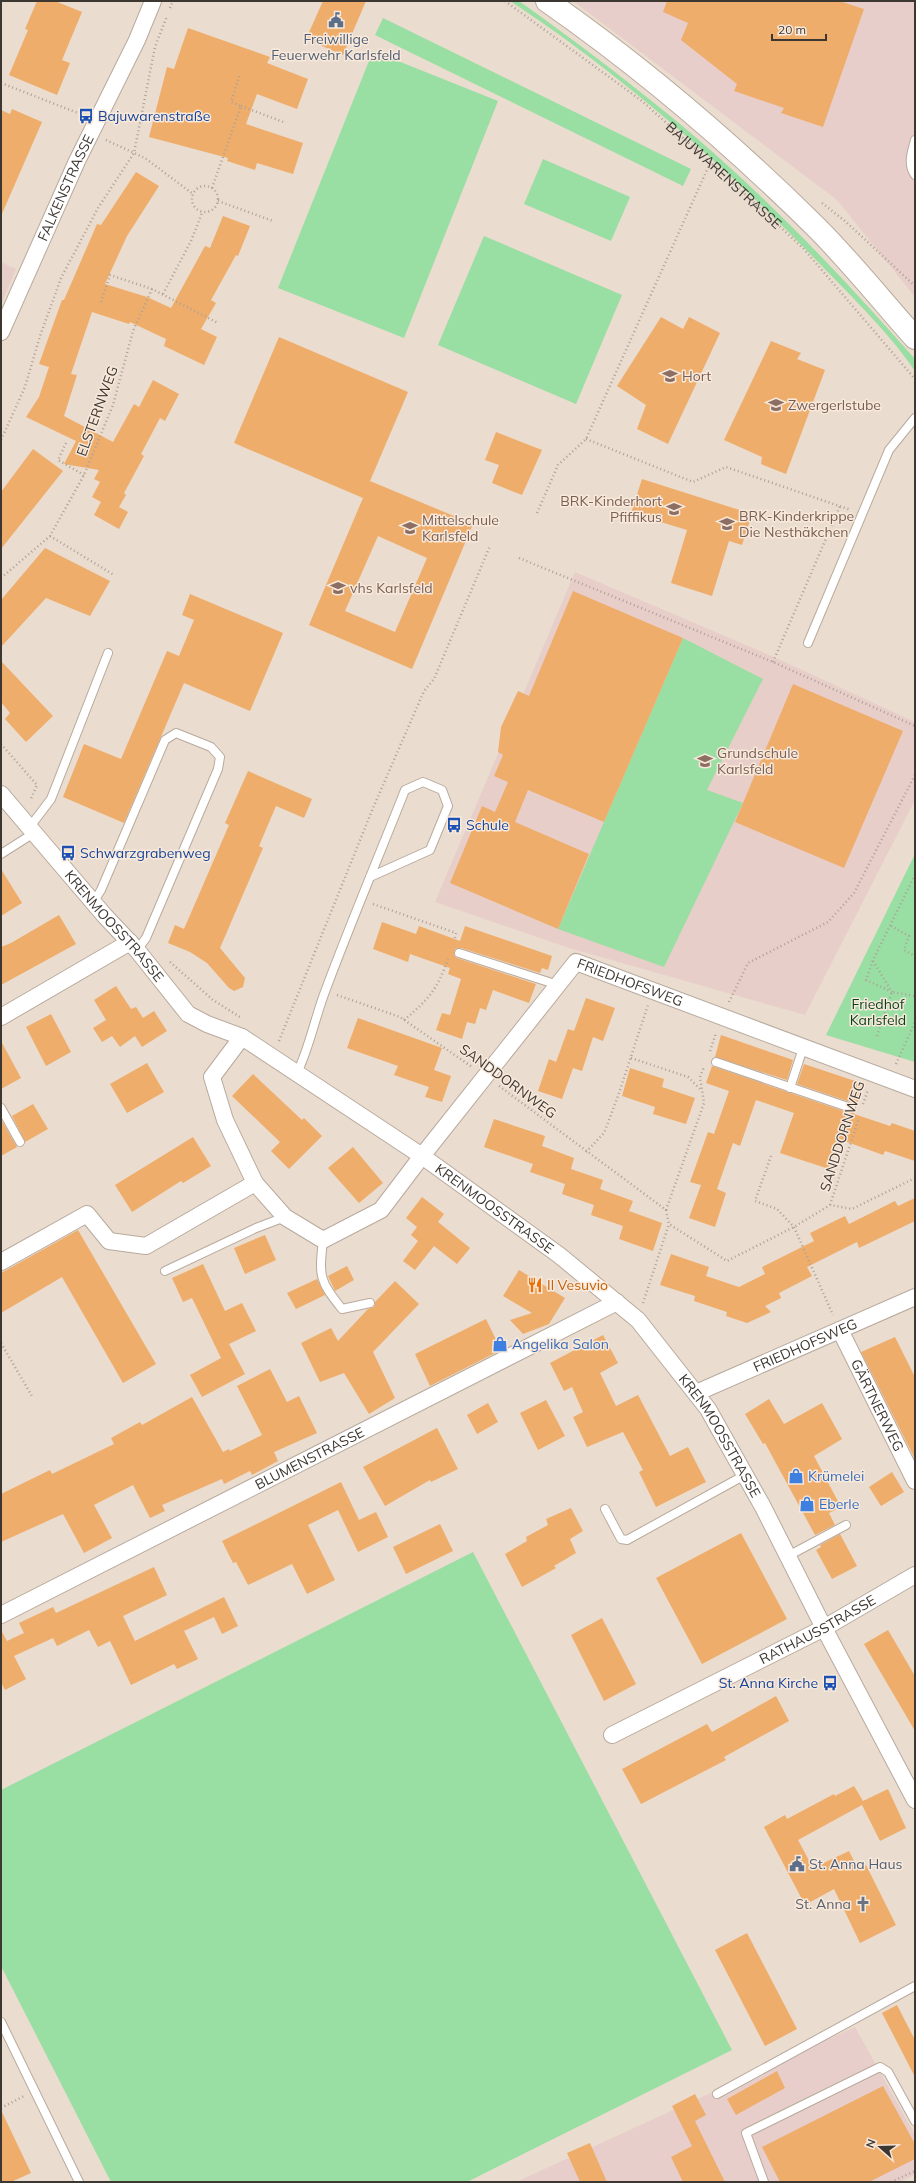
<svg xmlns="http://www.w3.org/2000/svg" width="916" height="2183" font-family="Mulish,sans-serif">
<rect width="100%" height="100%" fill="#eadcce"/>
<path fill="#e8ceca" d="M573,1h342v296l-78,-97z
M855,2027l60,108v40l-15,7h-384z"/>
<path fill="#e8cec8" d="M1,262l15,7 -15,36z
M575,572l201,86 139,64v78l-110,215 -236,-67 -134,-46z"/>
<path fill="#99dea3" d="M510,1h9c55,39 109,80 161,123 85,71 162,152 235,235v12c-24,-36 -64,-75 -94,-106 -95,-98 -198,-190 -311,-264z
M383,18l308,151 -8,17 -308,-151z
M373,51l125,50 -94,237 -126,-50z
M543,159l87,38 -19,44 -87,-37z
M484,236l138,59 -46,109 -138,-59z
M683,638l80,41 -56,111 36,13 -79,164 -106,-38z
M915,854v208l-89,-27z
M473,1552l259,498 -265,132h-356l-110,-216v-176z"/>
<path fill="#efad6b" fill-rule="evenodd" d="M37,1h18l27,11 -20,48 8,3 -13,32 -48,-20 19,-45 -3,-1z
M323,1h43l-23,54 -37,-16z
M667,1h172l25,8 -41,118 -42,-14 3,-5 -50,-17 3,-7 -56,-44 7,-17 -25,-11z
M188,28l82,29 -3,6 41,16 -11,30 -40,-15 -11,30 57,19 -10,31 -36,-11 -2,7 -28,-9 1,-3 -79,-21 18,-70 7,2z
M12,109l30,13 -41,94v-106l9,4z
M136,172l23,14 -32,50 -22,48 42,13 24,11 34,-62 5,2 13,-32 27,10 -12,30 -2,-1 -25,45 5,3 -15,26 16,8 -13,28 -40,-19 2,-7 -36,-17 -1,2 -37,-12 -21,62 6,1 -13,41 49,26 21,-38 5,3 14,-27 26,14 -14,27 -5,-3 -19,36 3,2 -20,37 2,2 -7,12 9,5 -9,17 -25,-14 7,-13 -9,-5 8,-15 -6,-3 5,-9 -35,-6 12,-23 -50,-24 13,-20 10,-30 -10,-3 23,-64h2l33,-76 4,1z
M661,317l22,12 6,-12 31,16 -52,111 -31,-15 9,-24 -29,-19z
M279,337l129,55 -38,89 103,43 -61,145 -103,-44 54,-127 -129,-55zM378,536l49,22 -32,74 -50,-21z
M771,341l30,12 -4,6 28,11 -39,104 -25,-10 1,-7 -38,-17z
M496,432l46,18 -20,45 -30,-12 7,-18 -14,-5z
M33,449l30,22 -62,78v-57z
M642,479l110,35 -10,31 -13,-4 -17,55 -41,-13 16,-53 -56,-17z
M45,548l65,33 -20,35 -44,-18 -45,49v-47z
M573,591l110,47 -79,184 -76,-32 -13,32 74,32 -31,75 -108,-46 32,-77 13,6 13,-30 -14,-6 9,-21 -5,-3 3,-25 17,-36 11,5z
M190,594l93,39 -33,78 -66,-28 -60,140 -61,-26 21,-53 37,15 46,-108 12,5 15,-36 -12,-5z
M1,661l52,55 -27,26 -21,-23 5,-6 -9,-11z
M793,684l110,47 -59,137 -109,-46z
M248,771l64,28 -8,19 -28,-12 -17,40 4,2 -43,100 25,30 -2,9 -9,4 -5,-3 -22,-25 -17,-11 -22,-9 7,-18 9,4 45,-104 -4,-2z
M1,869l21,34 -21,13z
M59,915l17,29 -75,41v-38l10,-4z
M382,922l34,12 3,-8 41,15 5,-15 87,30 -4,14 -6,-2 -2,5 -79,-25 -6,1 -1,6 3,3 79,26 -7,19 -36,-13 -7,20 -6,-2 -5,16 -8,-2 -5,17 -26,-9 6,-17 8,2 11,-36 -13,-5 2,-6 -40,-14 -2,8 -35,-13z
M116,986l15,23 5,-2 7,11 11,-7 13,20 -25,16 -7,-11 -15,11 -8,-11 -10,6 -9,-14 13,-8 -12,-20z
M586,998l29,10 -12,33 -10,-4 -11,34 -9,-3 -11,31 -24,-8 11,-32 7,3 12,-33 6,2z
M51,1014l20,38 -25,14 -20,-39z
M358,1018l84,30 -8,22 17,6 -9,26 -17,-5 4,-10 -35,-12 4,-9 -51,-18z
M721,1035l72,25 -6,20 -72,-23z
M1,1041l20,37 -20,11z
M147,1063l17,29 -37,21 -17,-29z
M804,1064l60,20 -8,23 -3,-4 -56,-19z
M712,1066l137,47 5,-1v2l36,12 2,-3 23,8v30l-30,-10 -2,4 -44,-16 -10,30 -49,-16 14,-40 -38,-13 -16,46 -7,-3 -16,46 9,4 -11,34 -26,-9 12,-33 -11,-3 18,-50 6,2 15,-43 -23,-8z
M630,1068l34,11 -2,8 33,11 -9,26 -33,-10 2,-7 -33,-11z
M253,1074l49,46 2,-2 18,18 -33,33 -18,-18 9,-9 -48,-46z
M33,1104l15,25 -23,13 -13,-26z
M494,1119l51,17 -3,10 32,12 -3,11 32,11 -3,9 33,12 -4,10 33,12 -9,28 -34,-12 4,-13 -32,-11 3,-10 -32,-11 3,-10 -35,-12 3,-8 -49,-17z
M2,1121l15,26 -16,9v-34z
M193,1137l18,29 -28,17 -2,-2 -49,31 -17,-27z
M353,1147l30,36 -24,20 -31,-35z
M422,1197l22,17 -6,8 32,26 -13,16 -23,-18 -19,24 -12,-9 15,-20 -7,-6 6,-8 -11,-9z
M915,1198v23l-56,27 -2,-6 -50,25 5,9 -33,17 2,5 -16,8 6,6 -24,11 -21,-7 1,-4 -33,-11 1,-5 -35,-11 11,-31 38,13 -3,9 33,11 26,-13 -3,-7 52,-26 -4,-8 35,-17 4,8 46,-23 3,5z
M78,1230l78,134 -33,19 -61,-106 -61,36v-40z
M265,1235l11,25 -31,14 -11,-26z
M203,1264l22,47 17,-8 14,28 -27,13 16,30 -43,23 -12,-22 31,-17 -29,-60 -9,4 -11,-24z
M347,1266l7,14 -19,11 -7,-15z
M519,1270l46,28 -16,26 -26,10 -13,-14 22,-7 -29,-17z
M317,1279l8,16 -29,14 -9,-16z
M395,1281l24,23 -46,48 22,46 -26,16 -25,-41 -24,9 -19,-39 30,-15 7,13 30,-32 6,-2 1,-5z
M486,1319l15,31 -71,36 -15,-32z
M603,1335l15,28 -18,10 16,33 22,-11 32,61 18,-9 18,35 -50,25 -17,-35 4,-2 -20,-38 -36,15 -14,-30 10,-5 -11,-25 -8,4 -14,-28z
M895,1337l20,40v82l-54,-107z
M270,1369l17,33 12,-6 18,37 -43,19 4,9 -26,14 -2,-4 -26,13 -2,-5 -60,26 3,6 -15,7 -17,-33 -39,20 18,33 -28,15 -21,-39 -62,28v-48l49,-24 2,4 62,-30 -3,-6 29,-16 2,3 50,-28 31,55 6,-3 1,2 32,-16 -25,-49z
M769,1399l15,25 38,-21 20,36 -28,17 27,51 -12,6 6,12 -20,10 -50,-92 -2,1 -18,-30z
M546,1400l19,36 -27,14 -18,-37z
M488,1403l10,19 -21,12 -10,-19z
M437,1428l21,41 -27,13 -1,-2 -45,26 -22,-39z
M892,1472l12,20 -23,14 -12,-19z
M341,1482l18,38 17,-8 12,25 -30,15 -20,-42 -30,15 27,55 -28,14 -15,-30 -44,21 -12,-23 -3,1 -11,-22z
M571,1508l12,23 -13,8 6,14 -22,13 2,2 -34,19 -17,-33 22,-13 -1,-4 22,-12 -2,-6z
M440,1524l13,27 -47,23 -13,-27z
M741,1533l46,86 -85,45 -46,-86z
M840,1534l17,32 -25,13 -16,-29 5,-3 -1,-2z
M154,1567l13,28 -44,21 12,25 89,-44 14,29 -16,8 -8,-17 -30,14 14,28 -21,10 -3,-5 -43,21 -21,-44 -12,6 -9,-17 -32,16 -4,-8 -39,18 12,23 -21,11 -4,-8v-52l6,11 17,-8 -5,-10 34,-16 3,6z
M602,1618l34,66 -32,17 -33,-66z
M888,1630l27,46v55l-51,-87z
M776,1696l13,25 -65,36 2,3 -85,44 -19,-35 85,-45 5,8z
M854,1786l9,15 25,-12 18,39 -26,13 -18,-36 -64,35 15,28 36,-17 9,18 8,-4 30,60 -36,18 -26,-54 -29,16 -41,-78 21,-12 2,4 47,-25 1,2z
M747,1933l50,96 -32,17 -50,-96z
M897,2005l18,35v37l-33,-64z
M777,2071l8,17 -49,27 -9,-16z
M883,2086l32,58v15l-46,23h-89l-18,-35z
M695,2094l11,21 -11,6 30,61h-42l-12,-25 21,-11 -20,-40z
M1,2110l30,63 -20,9h-10z
M590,2143l17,39h-27l-13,-29z"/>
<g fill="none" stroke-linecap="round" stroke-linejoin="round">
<g stroke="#b8aa9d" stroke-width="10">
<path id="service" d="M915,140c-3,12 -8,24 0,35
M808,643l81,-193 26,-32
M29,828l22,-29 57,-146
M1,854l33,-21
M93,903l8,-13 64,-150 11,-7 35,14 9,10 -2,12 -72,169 -9,12
M459,953l99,32
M716,1062l135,46
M297,1073c13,-27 18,-56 29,-84 25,-67 53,-133 79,-199l18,-8 19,8 6,16 -18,44 -60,27
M790,1088l13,-40
M1,1108l19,34
M323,1240c-4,37 -4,40 19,69l28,-6
M165,1271l91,-43 29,-11
M605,1509l16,30 6,1 118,-65
M788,1556l58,-31
M1,2022l78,160
M717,2094l198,-108
M764,2182l-18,-49 134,-66 8,5 27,49"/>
</g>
<g stroke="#b8aa9d" stroke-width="18">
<g id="minor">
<path id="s2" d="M1,332l76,-171 60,-121 16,-39"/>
<path id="s3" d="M1,794l103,121 33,35 51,64 19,10 35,13 180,119 137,99 79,65 70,89 55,98 61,121 91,172"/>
<path d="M1,1017l129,-75"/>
<path id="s4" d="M242,1037l-30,40 13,43 30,63 30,34 38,23 58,-30 41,-54 154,-194 339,127"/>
<path d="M1,1262l86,-48 22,27 37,5 109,-63"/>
<path id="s5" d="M840,1330l75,151"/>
<path id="s6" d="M696,1393l219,-96"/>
<path id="s7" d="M1,1615l616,-313"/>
<path id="s8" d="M612,1735l212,-107 91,-53"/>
</g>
</g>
<g stroke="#b8aa9d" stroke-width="24">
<path id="secondary" d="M547,1c96,67 186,144 269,226 35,35 66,74 99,111"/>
</g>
<g stroke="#ada197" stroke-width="2.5" stroke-dasharray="1 3" stroke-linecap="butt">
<path id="s1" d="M505,1l137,100 68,61 93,86 112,131"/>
<path d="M170,8l3,-7"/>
<path d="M1,83l82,32"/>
<path d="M241,106l45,17"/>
<path d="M106,140l39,18 48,36"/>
<circle cx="205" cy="199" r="13"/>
<path d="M212,188l29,-82 -10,-4 9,-28"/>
<path d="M218,201l55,20"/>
<path d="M822,203l23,18 70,65"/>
<path d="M163,294l28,-53 11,-28"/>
<path d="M101,302l9,-27 42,14 66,34"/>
<path d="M586,439l107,43 33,-15 125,43"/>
<path d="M1,440l24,-53 15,-51 21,-58 37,-70 36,-55 21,-106 12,-31"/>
<path d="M66,443l-8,17 26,15"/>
<path d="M537,513l21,-48 28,-26 125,-278"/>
<path d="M50,536l64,39"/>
<path d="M519,558l254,104 142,64"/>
<path d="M1,578l49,-42 34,-61 29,-70 20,-74 19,-42"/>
<path d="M773,662l67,-156"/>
<path d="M1,744l36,41 -7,16"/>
<path d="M373,904l83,29 -2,8"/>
<path d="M891,926l18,10 -5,14 11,6"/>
<path d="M873,961l19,31"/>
<path d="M170,962l43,38 27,17"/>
<path d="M892,992l-26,-12 7,-20 42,-85"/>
<path d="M337,995l63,22 72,50"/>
<path d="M729,1002l19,-39 80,-41 26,-29 61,-118"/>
<path d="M404,1020c25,-21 33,-30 44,-61"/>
<path d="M877,1036l15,-44 23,4"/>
<path d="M279,1041l94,-233 51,-117 10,-12 56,-133"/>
<path d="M710,1051l6,-18"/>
<path d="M631,1058l57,19 14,14"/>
<path d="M896,1064l19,-42"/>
<path d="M499,1086l167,124 3,14 58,37 67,-34 36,-22 22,4 63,-31"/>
<path d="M863,1104l5,-14"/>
<path d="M586,1152l18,-19 13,-34 31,-94"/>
<path d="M771,1156l-16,45 22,8 17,18 39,88"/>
<path d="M830,1205l29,-87"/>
<path d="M666,1210l38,-107 -4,-26 4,-10"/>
<path d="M643,1303l26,-79"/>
<path d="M1,1343l32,55"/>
<path d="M1,2108l23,-12"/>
<path d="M891,2182l24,-11"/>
</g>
<use href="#service" stroke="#fff" stroke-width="8"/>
<use href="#minor" stroke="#fff" stroke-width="16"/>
<use href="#secondary" stroke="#fff" stroke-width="22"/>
</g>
<defs>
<g id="civic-bare" transform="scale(1.2)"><path d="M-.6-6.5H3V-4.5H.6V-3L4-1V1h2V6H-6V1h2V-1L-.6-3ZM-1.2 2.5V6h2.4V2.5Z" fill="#5c6f8a" stroke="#f8e9db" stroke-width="2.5" paint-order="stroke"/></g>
<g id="bus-bare" transform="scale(1.2)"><path d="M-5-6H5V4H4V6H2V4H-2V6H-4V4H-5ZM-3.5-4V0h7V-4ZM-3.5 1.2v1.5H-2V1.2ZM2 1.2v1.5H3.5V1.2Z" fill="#1a4fb4" stroke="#f8e9db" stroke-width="2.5" paint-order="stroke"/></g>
<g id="school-bare" transform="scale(1.2)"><path d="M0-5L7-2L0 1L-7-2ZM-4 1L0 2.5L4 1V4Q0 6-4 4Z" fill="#8d6e63" stroke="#f8e9db" stroke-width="2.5" paint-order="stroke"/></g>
<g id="restaurant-bare" transform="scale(1.2)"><path d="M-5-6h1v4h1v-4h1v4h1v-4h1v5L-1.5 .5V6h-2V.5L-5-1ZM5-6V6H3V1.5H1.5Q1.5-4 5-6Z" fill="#e8710a" stroke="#f8e9db" stroke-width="2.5" paint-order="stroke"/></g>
<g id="shop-bare" transform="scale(1.2)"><path d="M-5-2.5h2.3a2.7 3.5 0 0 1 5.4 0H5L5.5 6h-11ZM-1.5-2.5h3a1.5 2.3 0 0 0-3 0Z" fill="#3f7fe0" stroke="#f8e9db" stroke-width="2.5" paint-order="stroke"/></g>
<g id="church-bare" transform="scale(1.2)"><path d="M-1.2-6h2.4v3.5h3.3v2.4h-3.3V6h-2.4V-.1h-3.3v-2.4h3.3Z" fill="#6b7280" stroke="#f8e9db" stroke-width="2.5" paint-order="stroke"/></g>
</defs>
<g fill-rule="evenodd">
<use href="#civic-bare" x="336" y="20"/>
<use href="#bus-bare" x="86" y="116"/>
<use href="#school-bare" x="670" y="376"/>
<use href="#school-bare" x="776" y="405"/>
<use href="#school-bare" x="674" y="509"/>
<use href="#school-bare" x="727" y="524"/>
<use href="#school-bare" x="410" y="528"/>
<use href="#school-bare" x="338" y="588"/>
<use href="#school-bare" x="705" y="761"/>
<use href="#bus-bare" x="454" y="825"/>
<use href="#bus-bare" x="68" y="853"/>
<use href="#restaurant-bare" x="535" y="1285"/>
<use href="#shop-bare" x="500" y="1344"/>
<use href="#shop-bare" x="796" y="1476"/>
<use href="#shop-bare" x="807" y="1504"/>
<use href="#bus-bare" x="830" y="1683"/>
<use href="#civic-bare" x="797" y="1864"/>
<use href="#church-bare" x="863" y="1904"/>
</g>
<g text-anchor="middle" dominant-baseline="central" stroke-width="3" stroke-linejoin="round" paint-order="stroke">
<g font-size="14" fill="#4e5e75" stroke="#f8e9db">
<text x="336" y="39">Freiwillige<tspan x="336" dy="16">Feuerwehr Karlsfeld</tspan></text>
<text x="809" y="1864" text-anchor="start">St. Anna Haus</text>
</g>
<g font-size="14" fill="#164399" stroke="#f8e9db" text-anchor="start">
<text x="98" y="116">Bajuwarenstraße</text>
<text x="466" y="825">Schule</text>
<text x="80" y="853">Schwarzgrabenweg</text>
<text x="818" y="1683" text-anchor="end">St. Anna Kirche</text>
</g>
<g font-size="14" fill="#3d3732" stroke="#f8e9db">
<text stroke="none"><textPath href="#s1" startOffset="280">BAJUWARENSTRASSE</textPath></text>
<text stroke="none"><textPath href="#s2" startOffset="158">FALKENSTRASSE</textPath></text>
<text transform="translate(97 411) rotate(-70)">ELSTERNWEG</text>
<text stroke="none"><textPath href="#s3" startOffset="174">KRENMOOSSTRASSE</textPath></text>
<text stroke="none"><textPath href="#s4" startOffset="693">FRIEDHOFSWEG</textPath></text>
<text transform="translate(508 1081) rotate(36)">SANDDORNWEG</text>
<text transform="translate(842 1136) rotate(-72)">SANDDORNWEG</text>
<text stroke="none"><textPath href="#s3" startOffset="653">KRENMOOSSTRASSE</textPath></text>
<text stroke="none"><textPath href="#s6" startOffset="119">FRIEDHOFSWEG</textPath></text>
<text stroke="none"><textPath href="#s5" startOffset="84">GÄRTNERWEG</textPath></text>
<text stroke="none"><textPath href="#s3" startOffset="977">KRENMOOSSTRASSE</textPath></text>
<text stroke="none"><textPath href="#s7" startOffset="346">BLUMENSTRASSE</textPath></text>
<text stroke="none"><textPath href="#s8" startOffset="231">RATHAUSSTRASSE</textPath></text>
</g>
<g font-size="14" fill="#785e54" stroke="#f8e9db" text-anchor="start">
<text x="682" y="376">Hort</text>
<text x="788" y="405">Zwergerlstube</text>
<text x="662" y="501" text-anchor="end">BRK-Kinderhort<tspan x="662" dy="16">Pfiffikus</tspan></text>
<text x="739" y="516">BRK-Kinderkrippe<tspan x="739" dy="16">Die Nesthäkchen</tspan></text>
<text x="422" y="520">Mittelschule<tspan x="422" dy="16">Karlsfeld</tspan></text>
<text x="350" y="588">vhs Karlsfeld</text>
<text x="717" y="753">Grundschule<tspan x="717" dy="16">Karlsfeld</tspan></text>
</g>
<g font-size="14" fill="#073f18" stroke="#f8e9db">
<text x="878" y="1004">Friedhof<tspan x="878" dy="16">Karlsfeld</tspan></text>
</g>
<g font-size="14" fill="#c56008" stroke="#f8e9db" text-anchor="start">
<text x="547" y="1285">Il Vesuvio</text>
</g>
<g font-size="14" fill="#366cbe" stroke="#f8e9db" text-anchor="start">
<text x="512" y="1344">Angelika Salon</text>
<text x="808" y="1476">Krümelei</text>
<text x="819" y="1504">Eberle</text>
</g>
<g font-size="14" fill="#5b616d" stroke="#f8e9db" text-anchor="end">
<text x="851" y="1904">St. Anna</text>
</g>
</g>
<rect width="916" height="2183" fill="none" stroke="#3d3732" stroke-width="4"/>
<g transform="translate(880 2147) rotate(290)" stroke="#f8e9db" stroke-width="3" paint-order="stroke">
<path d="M0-3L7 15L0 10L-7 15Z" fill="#3d3732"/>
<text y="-6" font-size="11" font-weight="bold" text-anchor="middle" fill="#3d3732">N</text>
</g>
<path d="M772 34v6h54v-6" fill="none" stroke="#3d3732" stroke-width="2"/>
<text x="778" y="34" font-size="12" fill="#3d3732" stroke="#f8e9db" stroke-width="3" paint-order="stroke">20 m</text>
</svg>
